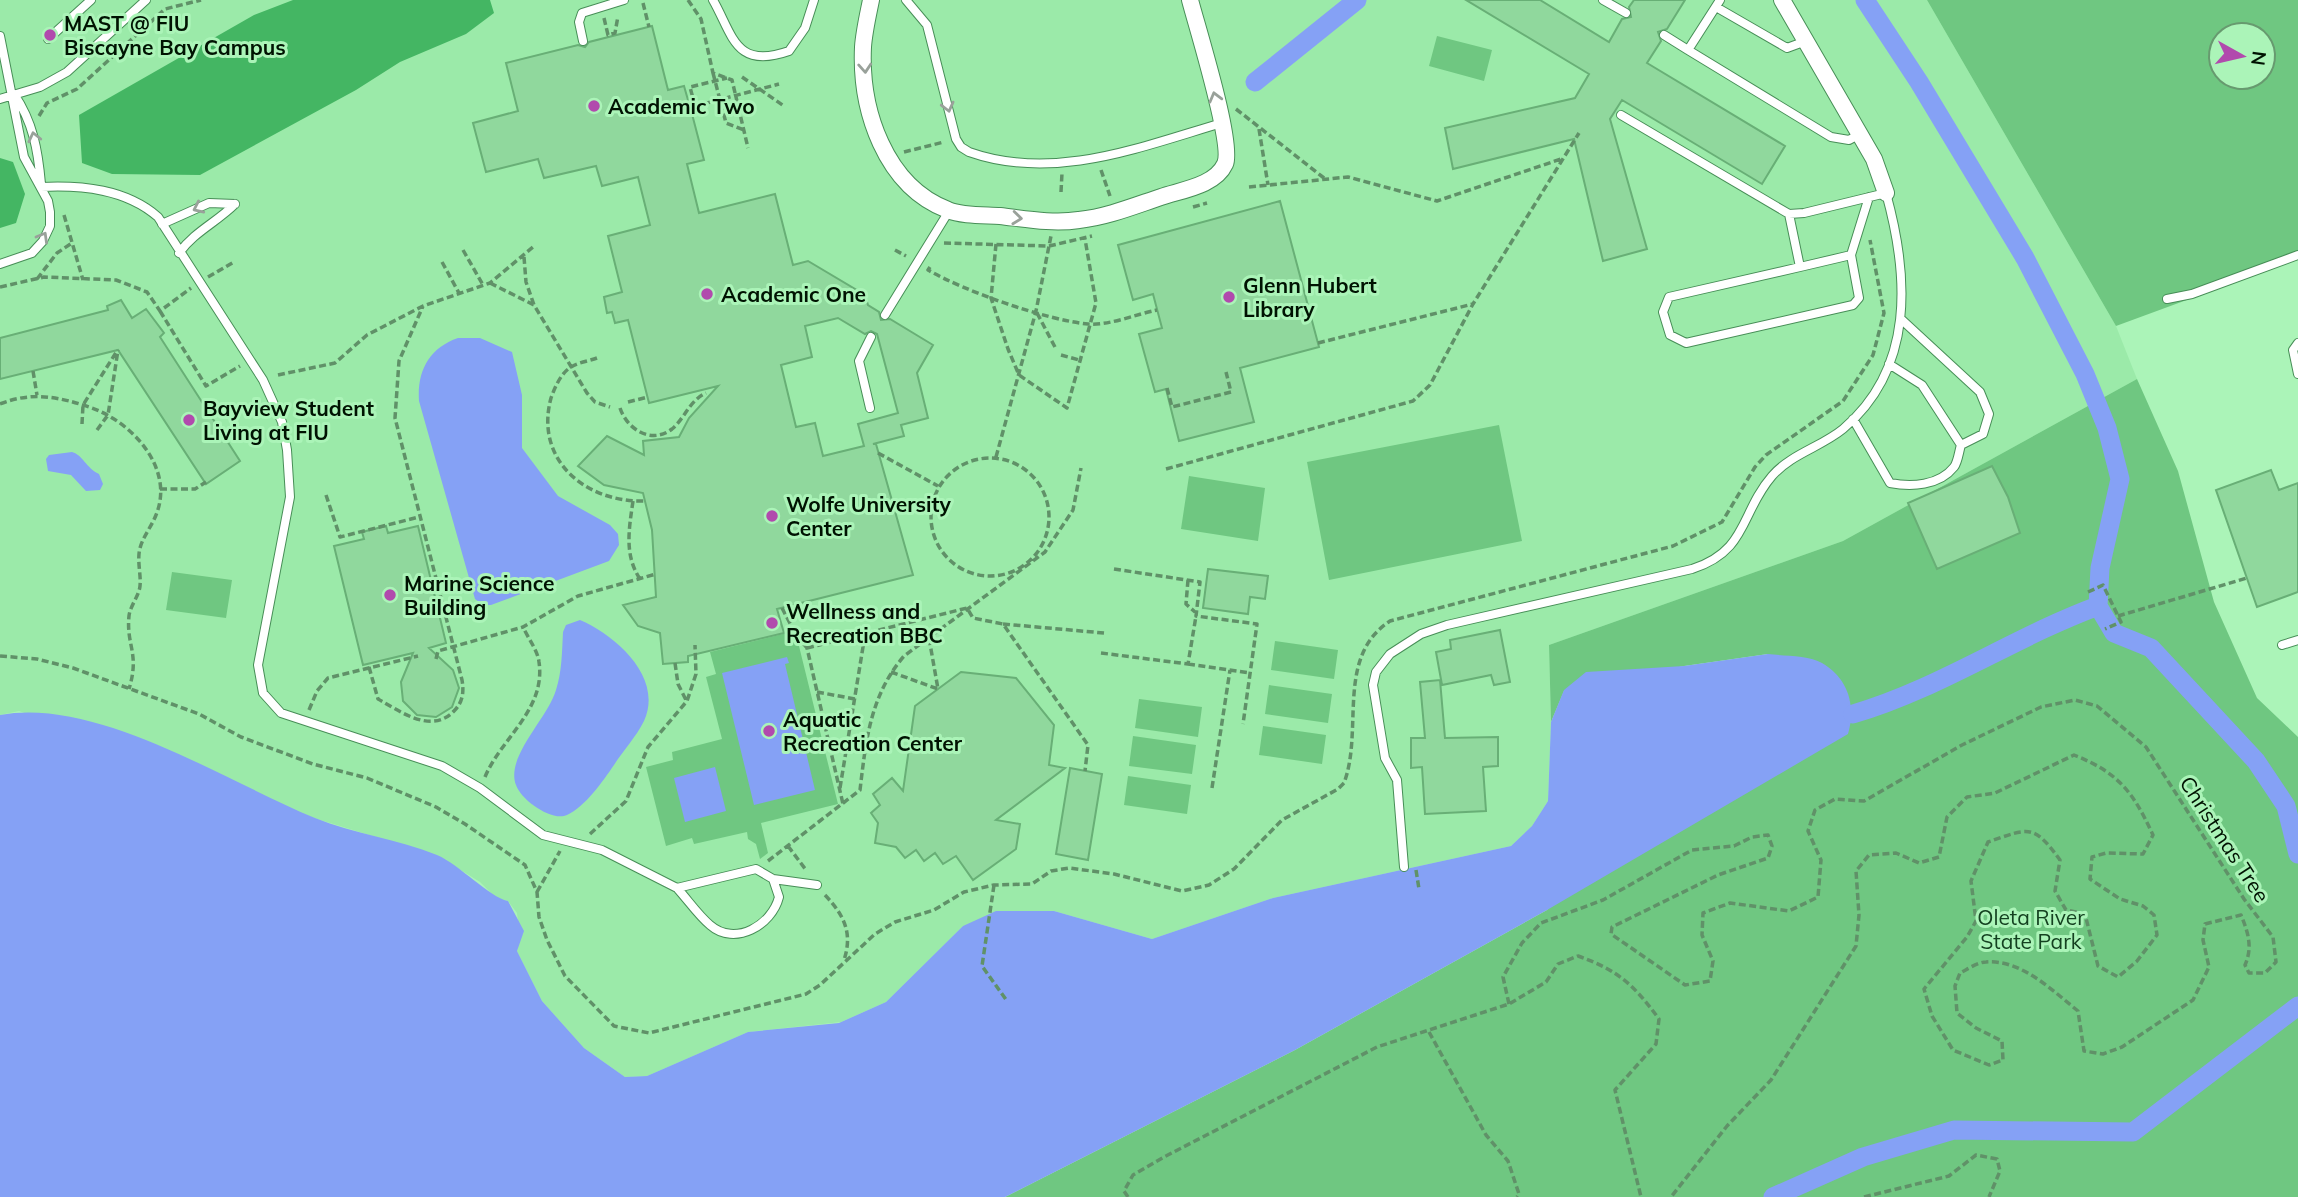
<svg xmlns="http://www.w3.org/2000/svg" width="2298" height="1197" font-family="Mulish,sans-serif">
<rect width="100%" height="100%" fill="#abf4b8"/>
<path fill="#9beaa9" d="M0,0h1927l189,326 21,53 -294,162 -294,104 2,77 -3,79 -16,25 -21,20 -238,52 -121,41 -98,-28 -91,15 -77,76 -45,20 -93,10 -101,44 -22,1 -41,-29 -42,-47 -25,-50 3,-13 -3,-25 -9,-12 -12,-3 -16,-16 -42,-26 -121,-37 -298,-108 -19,4z"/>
<path fill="#6fc781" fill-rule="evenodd" d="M1927,0h371v259l-182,67zM2221,35h42v42h-42z
M1437,36l55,14 -8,31 -55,-15z
M2137,379l41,92 36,131 43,96 41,39v460h-1293l290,-147 252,-140 221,-256 -84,12 -120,25 -13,31 -2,-77 294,-104z
M1499,425l23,116 -193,39 -22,-118z
M1189,476l76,12 -7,53 -77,-12z
M172,572l60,8 -6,38 -60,-8z
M787,633l2,6 8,-1 41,166 -77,19 7,30 -8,6 -4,-15 -8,-5 -1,-7 -53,12 -2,-6 -26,8 -20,-79 27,-7 -1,-8 50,-13 -16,-62 10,-3 -6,-22z
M1275,641l63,9 -4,29 -63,-9z
M1269,685l63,9 -4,29 -63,-9z
M1139,699l63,8 -4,30 -63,-9z
M1263,726l63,9 -4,29 -63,-9z
M1133,736l63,9 -4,29 -63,-8z
M1128,776l63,9 -4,29 -63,-9z"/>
<path fill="#44b663" d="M293,0h197l4,13 -28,21 -66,28 -44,28 -156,85 -88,-1 -30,-11 -3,-48 175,-100z
M0,158l13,4 12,32 -9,29 -16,5z"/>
<path fill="#85a1f5" d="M458,338h22l32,14 10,43v53l36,48 52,29 8,9 1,11 -10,16 -118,44h-8l-8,-6 -56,-198c-2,-30 10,-53 39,-63z
M72,452c11,3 14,16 27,22l4,10 -3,6 -14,1 -15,-16 -23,-4 -2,-12 3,-4z
M580,620c35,15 84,57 64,101 -8,16 -21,30 -30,44 -11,16 -29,42 -47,50 -15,7 -46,-15 -51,-30 -11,-28 32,-67 40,-95 6,-18 6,-39 7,-58l3,-7z
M1768,654c15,2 41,1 54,9 27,16 34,43 26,71l-301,176 -252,140 -290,147h-1005v-482c97,-18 225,66 315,103 39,16 83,21 122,37 23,10 52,42 71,46l16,30 -7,20 25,50 42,47 41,29 22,-1 101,-44 91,-9 47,-21 77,-76 33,-15h58l98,28 121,-41 238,-52 21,-20 16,-25 3,-79 13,-32 22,-18 98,-6z
M787,657l2,6 -4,1 30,126 -61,15 -32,-132z
M715,767l11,44 -41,11 -11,-44z"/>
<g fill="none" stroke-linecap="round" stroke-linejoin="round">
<path stroke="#85a1f5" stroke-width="19" d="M1865,0l54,82 106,176 60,116 22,54 13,51 -20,89 -2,38
M1255,82l102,-82
M1853,714c86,-25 161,-77 245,-108l16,27 37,15 105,113 30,45 12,48
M1773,1197l90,-40 91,-27 179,2 165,-126"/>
</g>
<path fill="#90d89d" stroke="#68af76" stroke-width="2" fill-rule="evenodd" d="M1466,0h74l69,42 13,-23 9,-2 -2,-10 5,-7h51l-18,29 -9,3 3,9 -14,22 138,83 -23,38 -140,-84 -12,19 37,130 -44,12 -29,-122 -121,30 -8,-41 130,-30 14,-24z
M652,26l16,64 16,-4 8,28 12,46 -17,4 12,49 76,-19 18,71 15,-4 57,34 3,10 11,7 2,8 9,-1 43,26 -16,28 11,45 -27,7 3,11 -31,8h3l37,131 -136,34 7,24 -96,23v6l-25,2 -3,-31 -22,-7 -15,-21 33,-8 -4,-67 -9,-37 -39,-8 -26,-19 29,-30 37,19 -1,-14 36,-4 10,-19 29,-32 -69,17 -21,-83 -13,3 -3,-11 -5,1 -3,-16 18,-5 -14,-56 42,-11 -12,-48 -36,9 -6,-20 -52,12 -6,-19 -52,13 -13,-49 45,-12 -12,-48 72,-18 7,2 4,-5zM838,318l27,16 6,-3 6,3 21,79 -40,11 6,22 -41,10 -8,-33 -19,4 -15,-62 31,-8 -7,-31z
M1280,201l39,146 -79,21 14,54 -75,19 -13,-52 -11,3 -16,-58 23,-6 -9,-34 -20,6 -15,-55z
M121,300l11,18 14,-9 18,24 -4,4 80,124 -34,23 -88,-134 -118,29v-41l108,-28 -1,-4z
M1992,466l16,31 12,36 -83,36 -29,-66z
M2271,470l8,20 19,-7v109l-41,15 -41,-117z
M386,526l2,7 30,-7 28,117 -17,5 24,22 6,18 -7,19 -16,10 -19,-2 -14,-14 -2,-19 12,-29 -50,12 -29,-119 30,-7 -2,-7z
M1208,569l60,7 -3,23 -15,-2 -2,17 -45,-6z
M1500,630l10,52 -16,3 -3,-10 -49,10 -6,-33 15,-3 -1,-9z
M961,672l55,6 38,47 -5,40 16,3 -69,52 24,4 -4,25 -43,31 -17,-24 -13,8 -8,-11 -11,8 -8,-11 -11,8 -9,-11 -21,-4 3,-20 -7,-10 9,-8 -7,-11 19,-16 11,13 12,-85z
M1440,680l5,58 53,-1v29l-15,1 3,44 -61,3 -3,-47 -11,1v-30h14l-5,-56z
M1070,768l32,6 -14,86 -32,-6z"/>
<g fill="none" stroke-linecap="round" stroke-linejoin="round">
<g stroke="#478e57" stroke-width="10">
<path id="service" d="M713,0c20,35 22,70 76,51l16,-23 9,-28
M906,0l21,25 29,114 5,8 8,5c85,30 171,-5 253,-29
M1603,0l23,13
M1720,0l-32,50 143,87 18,3 11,-6
M1716,7l71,41 19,-7
M1664,35l24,15
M0,36l24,121 24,44 2,11v14l-7,15 -11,12 -32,11
M48,39l43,-39
M583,41l-4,-19 3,-9 42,-13
M14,94c19,28 24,56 27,90
M0,99l40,-12 27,-15 79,-72
M41,187c41,-2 85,2 117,30l105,163 19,42 5,28 3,47 -32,168 5,28 18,20 161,53 38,22 63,47 59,15 75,38
M1789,214l11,53 -131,30 -6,15 7,23 16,8 167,-38 6,-7 -8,-43 -51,12
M162,224l47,-21 26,1
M179,253c15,-21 38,-31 56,-49
M1851,255l18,-58
M2167,299l25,-5 106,-39
M885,315l64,-104
M1902,320l78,72 9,22 -6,20 -22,11
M2298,343l-5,7 5,24
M870,408l-11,-47 12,-24
M1853,419l37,64c21,4 49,3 64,-16 4,-5 5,-16 7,-22l-39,-60 -33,-21
M2282,645l16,-5
M1404,867l-7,-87 -12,-22 -12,-73 3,-13 14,-18 31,-20 26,-9 245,-56c56,-18 48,-56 80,-93 19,-22 49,-29 71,-47 72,-61 66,-153 43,-236l-82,20 -15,1 -168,-99
M756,869l17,10 6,18c-7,28 -44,50 -69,28 -12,-10 -22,-25 -33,-37z
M773,879l44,6"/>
</g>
<g stroke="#478e57" stroke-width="18">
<path id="minor" d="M871,0c-3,15 -7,32 -8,47 -3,63 22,139 85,163 14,6 36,5 52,6 26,3 53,8 79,4 28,-3 55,-14 82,-23 20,-7 54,-11 64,-33 9,-19 -28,-137 -35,-164
M1782,0l92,159 12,34"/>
</g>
<path stroke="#609168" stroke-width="3.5" stroke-dasharray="7 3.5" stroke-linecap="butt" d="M688,0l13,19 12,54 19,7 16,68
M643,3l6,24
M604,18l4,17 7,-2 3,-17
M713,73l13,50 18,7
M742,77l42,29
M695,106l-5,-19 37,-9
M1236,109l88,69
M673,112l106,-28
M39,116l8,-13 30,-14 88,-80 36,-9
M1259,129l9,56
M904,152l40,-10
M1101,170l9,26
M1249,187l99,-10 89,24 124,-42
M1061,192l1,-19
M1193,207l14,-4
M64,215l19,65
M944,243l105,3 43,-10
M996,244l-5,54 17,51 11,26 48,33 29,-105 -11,-64
M463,250l20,35
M895,250l11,6
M524,257l2,25 8,23
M442,262l17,31
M930,267l-2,3c36,21 118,50 160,54 20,2 49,-10 69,-14
M208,277l26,-15
M37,279l20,-26 15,-10
M490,283l44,22 53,88 8,9 15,5
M0,287l44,-10 72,3 31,12 13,19 31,-23
M160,311l46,75 34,-20
M1037,313l19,36
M1318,343l155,-39
M1061,355l18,5
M597,358c-8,3 -18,4 -26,9 -10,6 -16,20 -20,31 -17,63 36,105 94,103
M33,371l4,24
M278,375l57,-12 32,-28 56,-29 67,-23 43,-36
M1167,388l5,19 59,-15 -5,-20
M628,402l20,-5
M0,404c32,-13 60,-7 92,4 41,15 83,61 64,107 -5,13 -16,25 -17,39 -1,11 2,22 1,32 -1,10 -10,20 -11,30 -3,30 11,37 0,73
M620,408c7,21 31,37 52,21 13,-11 17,-28 34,-36
M82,424l1,-19 34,-54
M97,430l11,-15 10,-65
M878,453l60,33
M996,457l40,-146 15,-75
M931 517a59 59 0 1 1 118 0a59 59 0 1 1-118 0Z
M1166,469l247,-68 17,-16 43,-81 106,-171
M160,489h35l11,-7
M326,495l14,42 79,-20
M633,501c-4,28 -9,54 7,78
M1114,569l86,13 -4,34 61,8 -14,100
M1188,580l-2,24 9,8
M2088,592l15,-7 18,37 -16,7
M782,608l13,25 12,15 36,156
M2118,616l129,-38
M1003,624l101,9
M807,648l160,-40 6,10 30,6 85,121 -3,26
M1101,653l87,11 8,-48
M0,656l37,3 36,9 126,46 42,23 72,27 54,14 69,29 29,17 60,41 12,27 2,25 8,23 18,36 49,50 35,7 157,-39 14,-9 55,-51 20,-12 39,-12 30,-18 30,-7 38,-1 19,-13 18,-3 45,6 68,17 27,-6 25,-16 48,-49 56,-31 6,-6c20,-53 -9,-126 46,-162l283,-75 49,-24 33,-55 11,-12 77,-54 30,-46 11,-42 -14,-73
M436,659l2,-8 85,-24 55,-31 78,-22
M675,663l3,21 8,16
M1188,664l62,9
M369,667l9,32c22,12 53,36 76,12 9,-9 10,-19 8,-31l-67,-262 4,-57 24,-55
M891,672l47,17 -9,-51
M817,692l38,7
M309,710l8,-19 11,-13 90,-22
M485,777c16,-39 61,-67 54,-115 -1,-11 -11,-24 -16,-35
M840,788l23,-141 -2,-13
M1212,788l18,-118
M590,834l36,-33 22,-54 39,-46 9,-27 -1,-29
M788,846l18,24
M768,861l92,-71c6,-50 10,-94 44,-134l141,-104 28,-42 8,-42
M1416,870l3,19
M994,885l-12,81 25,35
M537,892l23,-41
M825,895c19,20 28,38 19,65
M1509,1004l-6,-27 19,-34 19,-20 62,-23 89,-50 42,-4 18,-9 16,-2 4,11 -4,12 -50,17 -106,52 -1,7 74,51 25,-4 3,-20 -11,-26 1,-22 27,-10 59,8 29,-14 3,-37 -13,-29 7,-21 20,-11 29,2 98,-56 79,-38 34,-7 22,6 49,41 98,152 29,38 3,25 -11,11h-16l-4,-8c8,-18 3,-33 -4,-50l-36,9 -2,16 6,27 -16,33 -71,47 -19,7 -19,-3 -6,-40c-25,-20 -57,-52 -92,-49 -8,0 -18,7 -26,11l-5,13 2,27 19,15 26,13 1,19 -14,5 -36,-15 -21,-34 -8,-27 43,-52 9,-16 -5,-40 17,-39c41,-14 45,-19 72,18l-5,31 11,19 19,4 13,52 20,11 19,-16 20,-26 -3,-20 -11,-9 -23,-7 -30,-20 2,-22 14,-4 37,1 10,-19c-20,-43 -34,-62 -79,-80l-79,38 -28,4 -20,20 -8,40 -20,6 -23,-10 -27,2 -13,16 3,44 -3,31 -85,134 -44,46 -56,71
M1429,1032l57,103 22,26 11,33 -2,3
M1128,1197l-4,-6 9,-16 31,-18 213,-110 132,-43 37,-22 12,-18 20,-8c40,14 56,29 81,63l-3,25 -41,46 26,107
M1864,1197l85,-21 27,-21 21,4 3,12 -11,26"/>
<use href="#service" stroke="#fff" stroke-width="8"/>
<use href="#minor" stroke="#fff" stroke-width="16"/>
</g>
<defs><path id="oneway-chevron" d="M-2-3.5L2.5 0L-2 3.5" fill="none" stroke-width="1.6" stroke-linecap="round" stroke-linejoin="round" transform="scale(1.75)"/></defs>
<g stroke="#99a19a">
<use href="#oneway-chevron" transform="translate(865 68) rotate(86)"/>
<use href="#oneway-chevron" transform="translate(1215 97) rotate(-105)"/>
<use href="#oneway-chevron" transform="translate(948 107) rotate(76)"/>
<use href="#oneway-chevron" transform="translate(34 137) rotate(-103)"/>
<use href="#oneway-chevron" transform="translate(198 208) rotate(155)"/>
<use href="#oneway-chevron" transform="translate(1017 218) rotate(6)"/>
<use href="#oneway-chevron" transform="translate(43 237) rotate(-60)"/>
</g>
<g fill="#b14aad" stroke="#abf4b8" stroke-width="2.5">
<circle cx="50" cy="35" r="7"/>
<circle cx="594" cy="106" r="7"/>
<circle cx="707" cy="294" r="7"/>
<circle cx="1229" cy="297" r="7"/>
<circle cx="189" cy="420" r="7"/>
<circle cx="772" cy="516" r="7"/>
<circle cx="390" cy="595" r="7"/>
<circle cx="772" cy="623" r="7"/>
<circle cx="769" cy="731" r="7"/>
</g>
<g text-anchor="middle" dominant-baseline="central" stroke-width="6" stroke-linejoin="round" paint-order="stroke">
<g font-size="21" font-weight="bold" fill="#001302" stroke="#abf4b8" text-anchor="start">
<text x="64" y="23">MAST @ FIU<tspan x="64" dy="24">Biscayne Bay Campus</tspan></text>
<text x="608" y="106">Academic Two</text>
<text x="1243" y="285">Glenn Hubert<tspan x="1243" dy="24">Library</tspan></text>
<text x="721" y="294">Academic One</text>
<text x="203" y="408">Bayview Student<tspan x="203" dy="24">Living at FIU</tspan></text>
<text x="786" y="504">Wolfe University<tspan x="786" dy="24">Center</tspan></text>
<text x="404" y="583">Marine Science<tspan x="404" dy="24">Building</tspan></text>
<text x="786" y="611">Wellness and<tspan x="786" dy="24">Recreation BBC</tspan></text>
<text x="783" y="719">Aquatic<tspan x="783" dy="24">Recreation Center</tspan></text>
</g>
<g font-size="21" fill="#001302" stroke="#abf4b8">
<text transform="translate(2225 839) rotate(57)">Christmas Tree</text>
</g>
<g font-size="21" fill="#144120" stroke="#abf4b8">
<text x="2031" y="917">Oleta River<tspan x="2031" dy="24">State Park</tspan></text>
</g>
</g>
<g transform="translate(2242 56) rotate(98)"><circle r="33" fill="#abf4b8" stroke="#679a6f" stroke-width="2"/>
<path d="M0-5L12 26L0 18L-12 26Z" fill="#b14aad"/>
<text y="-10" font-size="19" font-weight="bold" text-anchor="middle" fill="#001302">N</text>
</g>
</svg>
